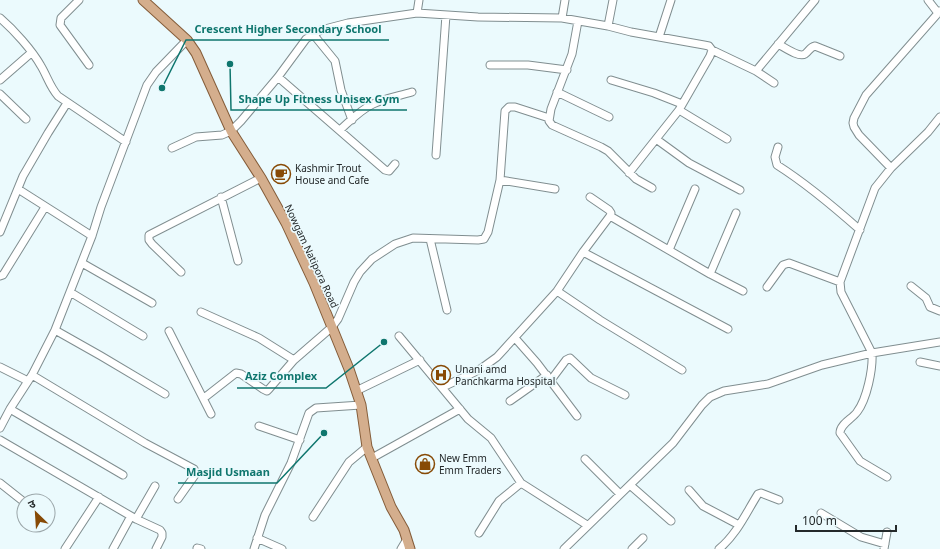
<svg xmlns="http://www.w3.org/2000/svg" width="940" height="549" font-family="'Noto Sans','Noto Sans Devanagari',sans-serif">
<rect width="100%" height="100%" fill="#ebfafd"/>
<g fill="none" stroke-linecap="round" stroke-linejoin="round">
<g stroke="#808e90" stroke-width="9">
<path id="minor" d="M79,0l-18,18 -1,7 29,40
M928,0l10,13
M417,13l2,-13
M0,18c14,12 32,32 41,48 6,10 9,21 17,30l68,46
M562,18l3,-18
M578,21l-6,33 -21,55 -2,12 3,4 49,22 7,4 28,28 16,9
M608,26l5,-26
M313,34l22,27 6,29 11,30
M659,37l12,-37
M778,44c6,3 21,14 27,10 4,-3 5,-7 10,-8l25,10
M712,50l44,21 18,12
M490,65h38l39,5
M756,71l59,-71
M278,77l107,93 4,1 6,-7
M0,80l31,-27
M611,80l43,13 28,11
M557,92l52,25
M0,94l26,25
M679,110l48,29
M340,130c10,-9 20,-20 33,-26 12,-6 26,-8 39,-12
M656,139l33,24 51,27
M778,147l-3,10 2,8c30,19 56,41 83,65
M172,148l24,-11 26,-2 9,-4 10,-10 37,-44 28,-38 15,-9 27,-7 69,-10 61,4 84,1 46,8 23,6 73,13 5,1 3,4 -2,6 -31,54 -50,63
M436,155l10,-140
M891,168l-32,-33 -5,-8 -1,-4 1,-5 12,-23 74,-84
M500,180l55,9
M18,189l74,47
M221,197l17,64
M610,216l100,58 33,17
M0,232l23,-56 25,-43 19,-30
M430,239l17,71
M669,250l26,-61
M583,252l145,77
M82,263l70,40
M181,272l-29,-28 -3,-4v-5l112,-57
M710,274l26,-61
M0,276l3,-1 42,-68
M911,286l15,12 4,9 10,4
M767,287l16,-22 6,-2 51,19
M557,291l43,29 82,50
M70,292l73,44
M201,312l58,26 35,22
M55,330l46,26 64,38
M169,331l42,83
M399,336l69,83 23,19 30,45 66,42
M515,338l22,25 40,53
M920,362l20,4
M0,367l28,14
M32,375l113,68 49,26 2,4 -1,2 -17,24
M551,380l15,-20 4,-2 21,20 34,17
M443,387l36,-17 18,-13 60,-66 26,-39 27,-36 1,-3 -2,-3 -19,-13
M356,391l64,-31
M204,398l32,-25 5,1 22,15 4,2 2,-2 25,-29 38,-33 6,-8 16,-37 6,-10 12,-13 23,-15 18,-6 65,2 6,-1 4,-7 12,-52 5,-69 4,-4h6l34,11
M510,401l37,-26
M10,409l113,66
M259,426l41,14
M0,428l10,-19 22,-34 23,-45 37,-94 9,-29 46,-122 9,-13 31,-32
M0,440l136,79 24,11 2,3v4l-6,12
M372,458l88,-49
M585,459l35,35
M887,477l-27,-16 -20,-28c0,-9 12,-14 17,-21 10,-13 16,-43 15,-59l-31,-61 -1,-10 35,-94 16,-20 37,-36 12,-15
M0,483l24,19
M630,485l41,36
M689,490l14,16 36,19
M821,513l40,24 24,7
M313,517l36,-55 18,-15
M136,519l19,-33
M479,533l20,-32 22,-18
M257,538l25,11
M197,548l4,1
M65,549l34,-52
M113,549l18,-33
M254,549l11,-34 26,-52 18,-50 7,-5 45,-3
M401,549l6,-10
M564,549l109,-106 29,-38 8,-8 14,-6 44,-7 54,-19 50,-12 68,-11
M632,549l11,-11
M719,549c18,-15 27,-36 39,-55l3,-1 18,7
M884,549l3,-17"/>
</g>
<g stroke="#845c39" stroke-width="11">
<path id="major" d="M143,0l44,40 9,13 35,78 30,47 25,45 28,60 35,86 12,36 6,42 24,60 13,23 6,19"/>
</g>
<use href="#minor" stroke="#fff" stroke-width="7"/>
<use href="#major" stroke="#d4ae8d" stroke-width="9"/>
</g>
<defs>
<g id="cafe-ring" transform="scale(1)"><circle r="9.5" fill="#ebfafd" stroke="#874a06" stroke-width="1.5"/><path d="M-5.5-4.5H6V0H3Q3 3.5 0 3.5H-2.5Q-5.5 3.5-5.5 0ZM3-3.2v2h1.7v-2ZM-6 4.5H4V6H-6Z" fill="#874a06"/></g>
<g id="hospital-ring" transform="scale(1)"><circle r="9.5" fill="#ebfafd" stroke="#874a06" stroke-width="1.5"/><path d="M-5-5h3v3.5h4V-5h3V5h-3V1.5h-4V5h-3Z" fill="#874a06"/></g>
<g id="shop-ring" transform="scale(1)"><circle r="9.5" fill="#ebfafd" stroke="#874a06" stroke-width="1.5"/><path d="M-5-2.5h2.3a2.7 3.5 0 0 1 5.4 0H5L5.5 6h-11ZM-1.5-2.5h3a1.5 2.3 0 0 0-3 0Z" fill="#874a06"/></g>
</defs>
<g fill-rule="evenodd">
<use href="#cafe-ring" x="281" y="174"/>
<use href="#hospital-ring" x="441" y="375"/>
<use href="#shop-ring" x="425" y="464"/>
</g>
<g text-anchor="middle" dominant-baseline="central" stroke-width="3.5" stroke-linejoin="round" paint-order="stroke">
<g font-size="10" fill="#24292a" stroke="#ebfafd" text-anchor="start">
<text x="295" y="168">Kashmir Trout<tspan x="295" dy="12">House and Cafe</tspan></text>
<text x="455" y="369">Unani amd<tspan x="455" dy="12">Panchkarma Hospital</tspan></text>
<text x="439" y="458">New Emm<tspan x="439" dy="12">Emm Traders</tspan></text>
</g>
<g font-size="10" fill="#24292a" stroke="#ebfafd">
<text transform="translate(312 256) rotate(65)">Nowgam Natipora Road</text>
</g>
</g>
<path fill="none" stroke="#0f766e" stroke-width="1.5" d="M162 88L186 40H389M230 64L231 110H407M384 342L326 388H237M324 433L277 483H178"/>
<g fill="#0f766e" stroke="#ebfafd" stroke-width="1.5">
<circle cx="162" cy="88" r="4"/>
<circle cx="230" cy="64" r="4"/>
<circle cx="384" cy="342" r="4"/>
<circle cx="324" cy="433" r="4"/>
</g>
<g font-size="11" text-anchor="middle" font-weight="bold" fill="#0f766e" stroke="#ebfafd" stroke-width="3.5" stroke-linejoin="round" paint-order="stroke">
<text x="288" y="33">Crescent Higher Secondary School</text>
<text x="319" y="103">Shape Up Fitness Unisex Gym</text>
<text x="281" y="380">Aziz Complex</text>
<text x="228" y="476">Masjid Usmaan</text>
</g>
<g transform="translate(36 513) rotate(335)"><circle r="19" fill="#ebfafd" stroke="#9ba6a9"/>
<path d="M0-3L7 15L0 10L-7 15Z" fill="#874a06"/>
<text y="-6" font-size="11" font-weight="bold" text-anchor="middle" fill="#24292a">उ</text>
</g>
<path d="M796 525v6h100v-6" fill="none" stroke="#24292a" stroke-width="2"/>
<text x="802" y="525" font-size="12" fill="#24292a" stroke="#ebfafd" stroke-width="3" paint-order="stroke">100 m</text>
</svg>
